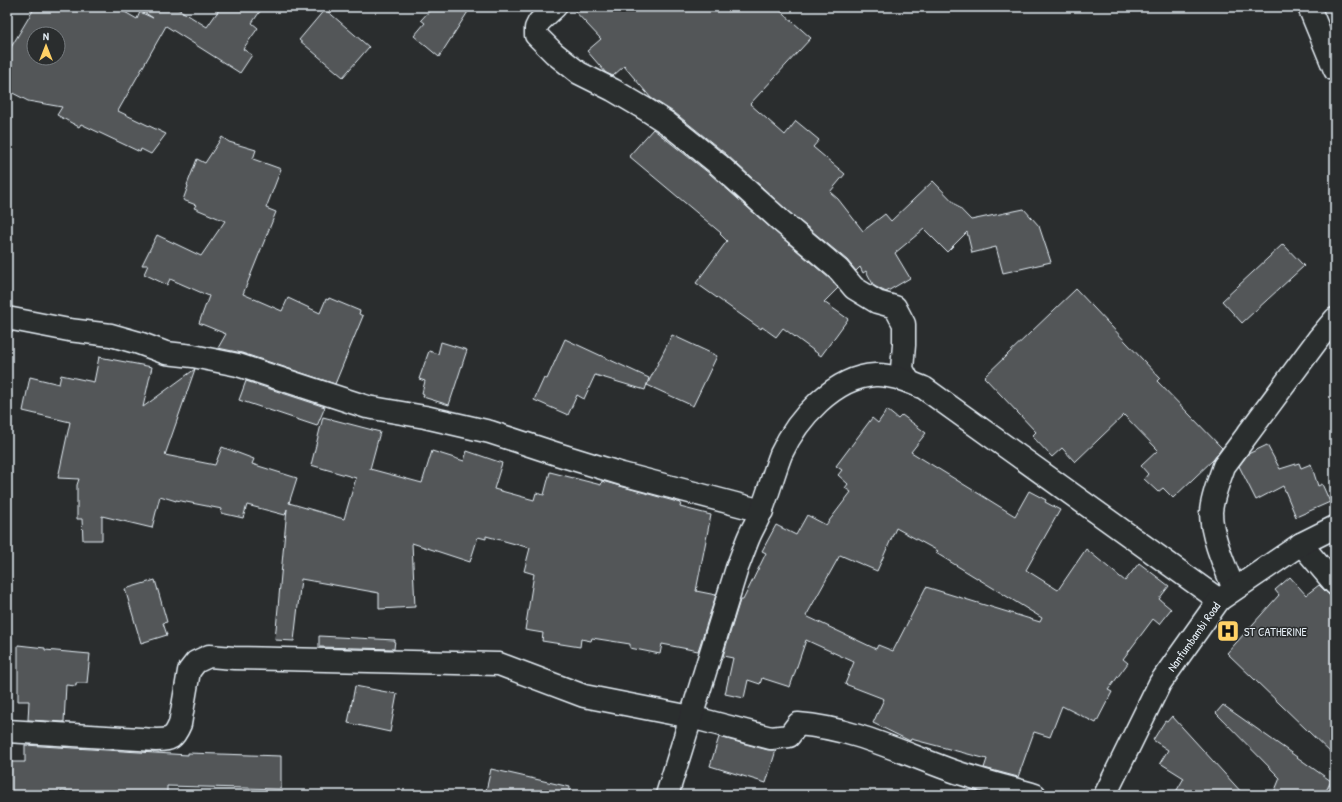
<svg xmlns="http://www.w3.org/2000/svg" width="1342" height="802" font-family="'Patrick Hand',sans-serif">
<rect width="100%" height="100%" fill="#2a2d2e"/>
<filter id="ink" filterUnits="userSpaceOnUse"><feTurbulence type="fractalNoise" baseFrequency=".025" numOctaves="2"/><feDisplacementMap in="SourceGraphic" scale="8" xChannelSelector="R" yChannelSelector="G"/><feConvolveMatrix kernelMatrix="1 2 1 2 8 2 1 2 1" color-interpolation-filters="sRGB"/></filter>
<g filter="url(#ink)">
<path fill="#535759" stroke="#e8f1f8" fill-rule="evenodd" d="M35,7h81l21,12 3,-7 13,6 -17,-11h39l32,20 14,-20h42l-11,16 6,5 -15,21 9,6 -12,18 -74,-47 -48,85 48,23 -15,20 -10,-5 -1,3 -59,-28 -2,3 -22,-12 5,-8 -34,-6 -21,-11v-36zM34,34h24v24h-24z
M433,7h38l-32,50 -25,-21 11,-13 -4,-3z
M571,7h205l35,31 -61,66 35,31 11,-14 23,19 -6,7 32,27 -15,18 8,7 25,32 22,-17 6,7 42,-40 38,39 53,-11 15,17 12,36 -48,11 -7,-26 -24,6 -5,-21 -20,20 -23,-23 -29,24 15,25 -24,14 -12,-6 -8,-15 -3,2 -3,-6 -4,4 -9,-11 -58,-48 -63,-58 -51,-41 -24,-15 -27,-32 -11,10 -7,-3 -19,-22 14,-12z
M325,9l44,38 -26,30 -44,-37z
M653,129l57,45 63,56 57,49 8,9 -14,14 24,17 -27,37 -38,-28 -7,9 -14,-10 -1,2 -65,-46 31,-42 -7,-7 1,-1 -92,-77z
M222,137l7,5 27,8 -3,9 28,10 -15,39 10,4 -33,82 39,17 6,-13 32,15 6,-14 2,1 1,-2 31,13 -1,3 4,2 -28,68 -93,-31 -24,-5 8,-14 -27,-11 10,-27 -39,-17 -3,6 -23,-11 4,-9h-6l15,-30 44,21 24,-35 -31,-13 2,-3 -13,-5 5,-14 -1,-1 10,-26 8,4z
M1283,244l21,22 -62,57 -20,-22z
M1076,289l84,89 -3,3 65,67 -8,11 -41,39 -10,-10 -5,4 -14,-13 4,-5 -7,-8 17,-16 -34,-35 -49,47 -13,-14 -10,9 -20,-21 4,-4 -52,-55z
M672,335l45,21 -24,50 -46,-21z
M565,339l84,39 -4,12 -50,-15 -11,24 -7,-4 -9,20 -34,-15 10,-22 3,1z
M441,342l26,8 -18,55 -26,-8 1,-3 -2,-1 3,-12 -6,-2 10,-28 9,3z
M99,357l53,10 -9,40 52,-38 -30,86 50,10 7,-18 32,12 -2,5 45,14 -8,25 55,16 12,-41 -45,-13 12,-48 57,15 -10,37 52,14 10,-32 32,10 3,-10 35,12 -8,26 40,11 2,-7 8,2 6,-23 51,13 1,-4 79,22 -1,4 31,8 -15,76 20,4 -18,56 -36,-7 -2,10 -30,-6v-4l-38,-6 -1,3 -10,-2 -1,8 -38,-6 1,-8 -18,-3 9,-56 -10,-3 6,-23 -44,-12v3l-8,-2 -8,25 -58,-19 3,64 -36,2v-16l-78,-14 -7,62 -19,-1 12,-131 -2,6 -38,-10 -4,13 -22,-5 1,-4 -46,-9v1l-16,-5 -8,32 -50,-12v24h-19l-1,-21h-5v-34l2,-6 -21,-1 12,-56 -47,-11 7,-34 29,7 2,-9 33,7z
M246,381l79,26 -8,19 -78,-26z
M887,410l11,9 4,-4 24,18 -15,19 104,64 14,-25 17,9 -1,2 15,8 -34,60 32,20 28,-41 39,32 14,-18 30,23 -10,13 12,10 -12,15 -6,-5 -30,40 5,4 -20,27 4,2 -16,31 -34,-17 -12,31 -16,-5 -16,45 -34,-9 3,-9 -76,-20 -1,2 -37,-18 11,-24 -39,-15 9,-22 -48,-22 -16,47 -28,-9 -2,6 -12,-4 -4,18 -19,-4 8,-36 -10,-2 17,-56h3l23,-47 -4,-2 14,-26 20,10 11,-20 19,10 25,-33 -6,-4 3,-4 -10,-9 4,-5 -6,-4 36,-48 6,5zM896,528l42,23 -2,2 106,65 -2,4 -114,-35 -33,64 -15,-6 -2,4 -70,-33 34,-61 37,16z
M1267,445l13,24 19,-6 2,5 10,-4 7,22 4,-2 8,18 -34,15 -13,-31 -27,14 -17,-34 9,-12z
M1290,577l16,18 13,-10 11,11h5v161l-108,-104 52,-58 -4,-5z
M155,580l12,42 -4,1 4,12 -26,8 -16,-54z
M319,636l76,4 -1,9 -75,-2z
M18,645l27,3v2l45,4 -3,29h-11v3l-10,-1 -2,37 -36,-2 1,-19h-11z
M355,686l42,8 -7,38 -42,-9z
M1223,705l108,76 -7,14h-51l7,-17 -64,-65z
M1172,716l72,79h-70l10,-17 -24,-15 8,-13 -15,-10 12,-19 2,1z
M719,737l49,13h8l-10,33 -56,-17z
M25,745l163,10v-2l93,3v33l-114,-3v9h-43l-63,-4v4h-54v-33h18z
M491,769l79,18 -1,8h-84z"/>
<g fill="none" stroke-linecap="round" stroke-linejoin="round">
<g stroke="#e8f1f8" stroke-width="25">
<g id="minor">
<path d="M555,7l-16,15 -3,6v7l18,18 25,20 34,17 34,20 20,13 51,41 63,57 58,49 15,18 23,14 18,5 9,17v21l-2,24 7,13"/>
<path d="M1309,7l26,63"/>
<path d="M7,318l62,12 42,5 28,8 27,10 27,3 45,9 129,42 58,10 65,15 67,22 65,20 140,37"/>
<path d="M1301,544l34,40"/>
<path d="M1234,589c-9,-22 -23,-53 -23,-77 1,-15 8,-31 13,-46l95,-128 16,-19"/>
<path d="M7,731l149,9c15,0 18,-2 24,-16l9,-53 7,-9 13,-6 25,2 265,6 85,32 107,21 80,21 18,-2 9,-12c55,4 104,29 155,47 26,9 54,16 82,24"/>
<path d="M667,795l70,-227c4,-10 7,-19 11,-29 4,-10 10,-19 14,-30 7,-18 12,-37 19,-55 16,-35 53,-77 94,-79 17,-1 34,7 49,13l295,212"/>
<path id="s1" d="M1105,795l55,-112 59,-83 82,-56 34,-17"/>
</g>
</g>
<use href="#minor" stroke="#2a2d2e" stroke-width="22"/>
</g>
</g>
<defs>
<g id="hospital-square" transform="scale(1.15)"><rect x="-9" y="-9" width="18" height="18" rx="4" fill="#ffd166" stroke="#2a2d2e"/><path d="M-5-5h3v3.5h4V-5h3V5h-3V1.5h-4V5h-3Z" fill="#111"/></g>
</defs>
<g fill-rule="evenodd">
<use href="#hospital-square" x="1228" y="631"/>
</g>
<g text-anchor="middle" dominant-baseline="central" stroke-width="3" stroke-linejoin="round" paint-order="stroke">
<g font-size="12" fill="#e8f1f8" stroke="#2a2d2e" text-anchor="start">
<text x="1244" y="631">ST CATHERINE</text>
</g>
<g font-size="12" fill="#e8f1f8" stroke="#2a2d2e">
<text stroke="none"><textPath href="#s1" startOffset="182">Nanfumbambi Road</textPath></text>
</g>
</g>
<rect width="1342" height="802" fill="none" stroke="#2a2d2e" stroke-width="24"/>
<rect x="12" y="12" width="1318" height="778" fill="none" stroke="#e8f1f8" stroke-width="1.5" filter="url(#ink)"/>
<g transform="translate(46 46)"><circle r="19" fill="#2a2d2e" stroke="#767b7f"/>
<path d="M0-3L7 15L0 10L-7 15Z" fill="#ffd166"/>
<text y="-6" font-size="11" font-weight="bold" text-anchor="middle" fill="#e8f1f8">N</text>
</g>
</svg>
